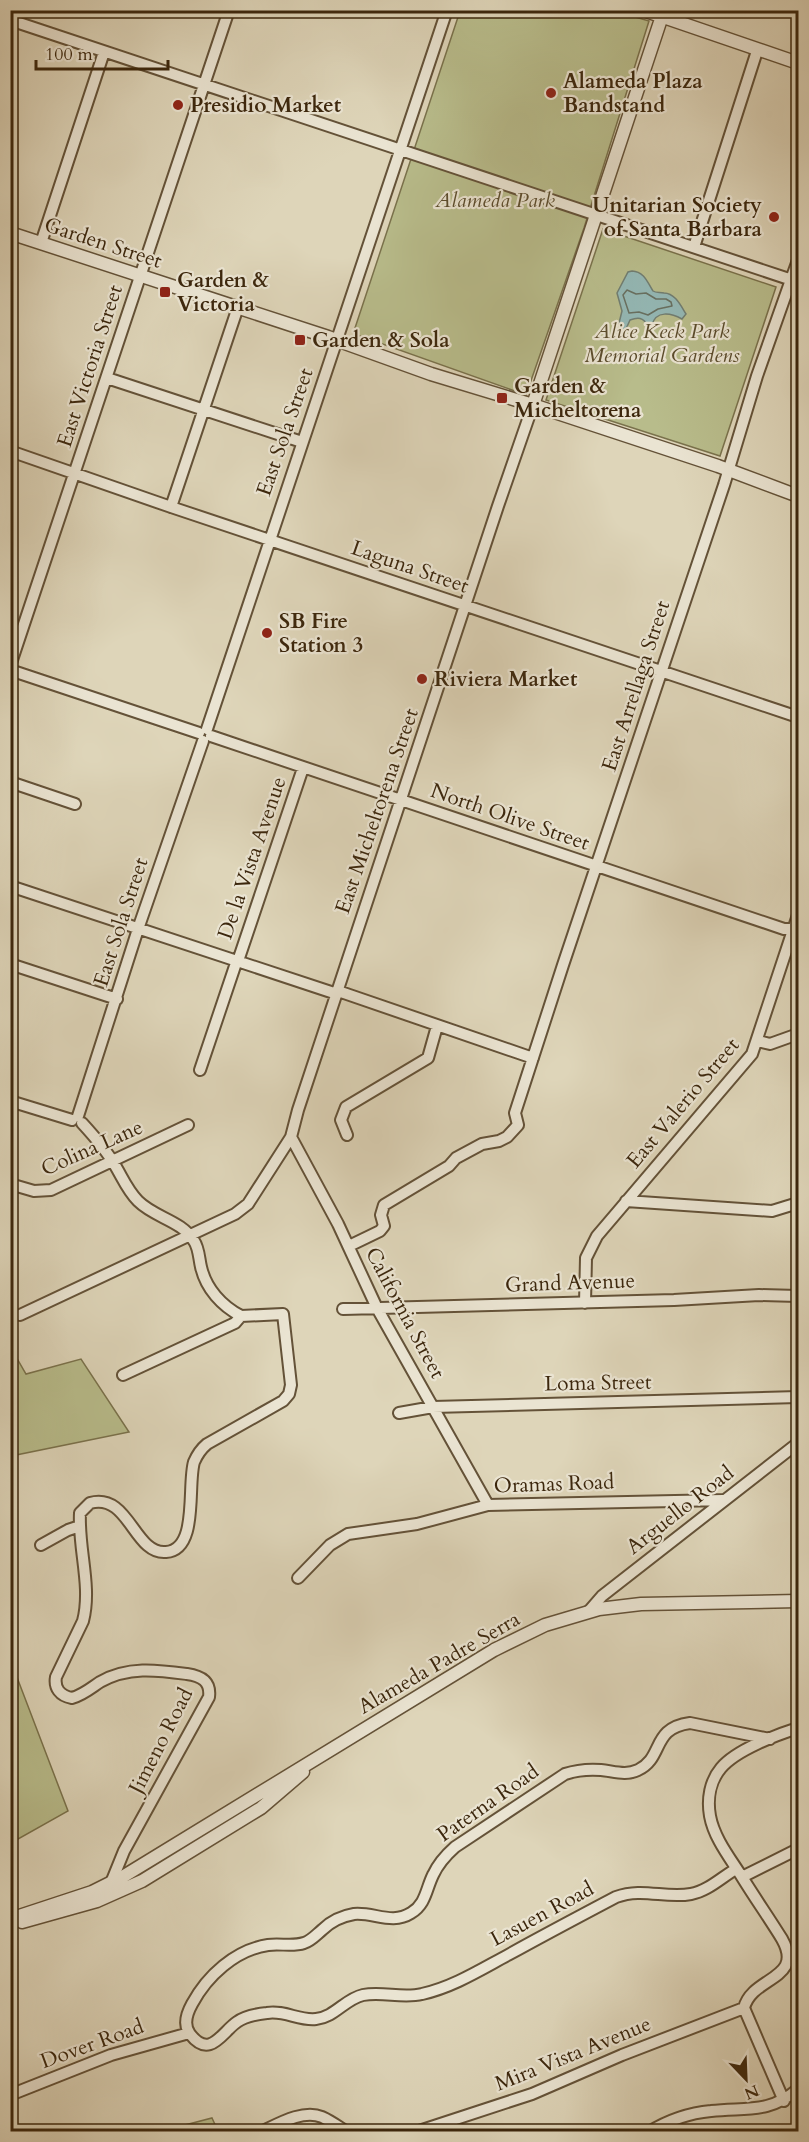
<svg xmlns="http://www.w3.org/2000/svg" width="809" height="2142" font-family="Cardo,serif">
<rect width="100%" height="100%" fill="#ded5b9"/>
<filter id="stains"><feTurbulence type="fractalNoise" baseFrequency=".00333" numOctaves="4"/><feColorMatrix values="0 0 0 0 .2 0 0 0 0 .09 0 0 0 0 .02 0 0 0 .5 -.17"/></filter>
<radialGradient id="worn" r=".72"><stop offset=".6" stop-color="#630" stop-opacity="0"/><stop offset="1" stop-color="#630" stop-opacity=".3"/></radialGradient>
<path fill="#b8bc8b" stroke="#7a724c" stroke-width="1.5" d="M460,11h155l34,10 -65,207 -58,167 -169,-60 -2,-7z
M603,229l173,58 -56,169 -174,-56z
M11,1348l15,26 55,-15 48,73 -118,24z
M10,1659l58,152 -57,32h-1z
M212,2118l6,13h-56z"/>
<path fill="#94b8b5" stroke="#717e72" stroke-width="1.5" d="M632,271c13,1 15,11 21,20 3,2 7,1 11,2 11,0 17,13 22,21l-4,5c-11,-6 -26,-9 -30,6l-4,1c-5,-9 -10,-9 -18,-6l-5,11 -4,-1v-5l-2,-2 3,-12 -5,-18 11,-21z"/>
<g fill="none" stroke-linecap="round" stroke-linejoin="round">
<path stroke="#687061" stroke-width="1.5" d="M627,290l9,4 10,-1 10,6h10l5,3 1,4 -14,3 -10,6 -9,-3 -10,1 -6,-18z"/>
<g stroke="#645238" stroke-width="14">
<path id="minor" d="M10,20l788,262
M41,243l63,-191
M694,247l63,-196
M107,378l195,64
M10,451l161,56 627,210
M171,507l67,-200
M10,666l219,-656
M10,670l189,63
M207,729l240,-719
M211,736l573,193h14
M10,782l65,22
M10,886l327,108
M238,961l65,-193
M10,964l107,35
M338,991l195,67
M758,1041l12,3 28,-10
M200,1070l37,-110
M10,1101l62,19
M78,1116l60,-187 65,-188
M82,1123c12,13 25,28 34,44 7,12 12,24 22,34 17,17 43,19 56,40 5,7 5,18 7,26 5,22 21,39 40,49
M347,1135l-6,-15 5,-13 82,-49 9,-32
M291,1137l47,87 39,84 111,197
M10,1184l24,7 17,-1 137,-65
M626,1201l146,10 26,-8
M349,1246l31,-15 4,-5 -3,-11 3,-10 65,-39 7,-8 26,-14 17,-3 8,-4 11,-12 -3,-12 48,-148 161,-480 33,-109 41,-116
M585,1303l1,-45 11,-22 155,-182 46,-139
M343,1309l331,-9 85,-5 39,1
M20,1315l215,-101 13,-10 43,-67 7,-27 200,-604 35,-101
M399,1413l34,-6 365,-10
M41,1545l27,-15 12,-4
M298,1578l32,-33 18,-11 69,-10 71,-19 235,-5
M589,1611l13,-15 196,-153
M736,1869c-14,8 -28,22 -45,25 -26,5 -48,-7 -75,3 -36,19 -72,38 -108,58 -28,15 -55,32 -86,39 -20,5 -39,-3 -59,1 -18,4 -28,22 -47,24 -17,2 -31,-9 -49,-6 -10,1 -22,3 -30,9 -15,10 -27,38 -47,12 -7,-9 -3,-21 2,-30 15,-28 43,-54 76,-59 12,-2 24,2 36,-2 7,-2 12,-8 18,-13 8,-8 20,-14 32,-16 20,-2 38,11 57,-1 15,-9 15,-24 22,-38 5,-11 13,-20 22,-28l110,-73c12,-4 23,-5 36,-4 12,1 25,6 37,0 26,-12 13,-42 52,-47l80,16
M742,1877l56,-28
M111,1883l13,-32 85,-154c2,-16 -8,-21 -22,-23 -30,-4 -59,-8 -87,8 -9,6 -17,13 -28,16 -12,-2 -18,-10 -16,-21l27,-56c9,-35 -5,-72 -3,-108l10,-10c39,-11 44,52 76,49 33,-2 21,-67 28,-90 3,-7 7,-13 13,-18l76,-43 6,-7 2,-9 -8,-71 -42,2 -6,7 -112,52
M10,2095l101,-40 78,-22
M784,2101l-40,-93c8,-32 61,-28 38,-69 -13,-21 -27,-41 -40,-62 -12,-19 -28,-39 -32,-61 -3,-17 0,-35 11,-48 15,-18 55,-33 77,-40
M261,2132c17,-8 42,-23 61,-15 9,4 17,10 25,15
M416,2132l116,-38 90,-39 122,-47
M649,2132c18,-11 40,-19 62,-21 35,-4 58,3 87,-22"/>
</g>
<g stroke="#645238" stroke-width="15">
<path id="tertiary" d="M643,10l155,53
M10,15l2,-5
M10,233l318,104 103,37 102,31 185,61 80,30
M533,405l131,-395
M10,1919l82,-27 32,-16 370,-226 51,-25 54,-16 42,-5 157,-3
M22,1922l75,-21 45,-20 119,-73 42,-36"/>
</g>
<use href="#minor" stroke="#eae4d2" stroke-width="10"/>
<use href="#tertiary" stroke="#eae4d2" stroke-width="12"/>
</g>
<g fill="#8f2418" stroke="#eae4d2" stroke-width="2">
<circle cx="551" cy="93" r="6"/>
<circle cx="178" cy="105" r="6"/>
<circle cx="774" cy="217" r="6"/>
<rect x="159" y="286" width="12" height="12" rx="3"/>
<rect x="294" y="334" width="12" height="12" rx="3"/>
<rect x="496" y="392" width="12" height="12" rx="3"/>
<circle cx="267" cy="633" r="6"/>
<circle cx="422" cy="679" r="6"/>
</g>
<g text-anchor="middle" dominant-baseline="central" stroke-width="4.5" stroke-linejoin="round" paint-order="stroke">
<g font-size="21" font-weight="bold" fill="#3c270d" stroke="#eae4d2" text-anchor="start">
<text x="563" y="81">Alameda Plaza<tspan x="563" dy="24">Bandstand</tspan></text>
<text x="190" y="105">Presidio Market</text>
<text x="762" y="205" text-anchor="end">Unitarian Society<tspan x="762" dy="24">of Santa Barbara</tspan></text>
<text x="177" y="280">Garden &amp;<tspan x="177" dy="24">Victoria</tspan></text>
<text x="312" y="340">Garden &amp; Sola</text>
<text x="514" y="386">Garden &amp;<tspan x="514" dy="24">Micheltorena</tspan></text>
<text x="279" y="621">SB Fire<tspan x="279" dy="24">Station 3</tspan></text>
<text x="434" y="679">Riviera Market</text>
</g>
<g font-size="21" font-style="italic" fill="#5b4c2c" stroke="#eae4d2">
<text x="495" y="200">Alameda Park</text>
<text x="662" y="331">Alice Keck Park<tspan x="662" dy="24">Memorial Gardens</tspan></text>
</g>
<g font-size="21" fill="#3c270d" stroke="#eae4d2">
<text transform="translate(103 243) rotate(18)">Garden Street</text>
<text transform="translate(90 366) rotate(-72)">East Victoria Street</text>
<text transform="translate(285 432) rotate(-71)">East Sola Street</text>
<text transform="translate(410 567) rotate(19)">Laguna Street</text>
<text transform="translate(636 686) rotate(-72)">East Arrellaga Street</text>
<text transform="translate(377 811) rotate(-71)">East Micheltorena Street</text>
<text transform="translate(510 817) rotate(19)">North Olive Street</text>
<text transform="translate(252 858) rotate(-71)">De la Vista Avenue</text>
<text transform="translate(121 922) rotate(-72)">East Sola Street</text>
<text transform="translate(683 1103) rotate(-50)">East Valerio Street</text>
<text transform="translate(92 1148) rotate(-24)">Colina Lane</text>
<text transform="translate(570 1283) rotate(-2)">Grand Avenue</text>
<text transform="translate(405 1313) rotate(62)">California Street</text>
<text transform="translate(598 1383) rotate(-1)">Loma Street</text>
<text transform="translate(554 1484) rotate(-2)">Oramas Road</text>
<text transform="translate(680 1510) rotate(-38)">Arguello Road</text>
<text transform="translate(439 1663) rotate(-30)">Alameda Padre Serra</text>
<text transform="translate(161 1741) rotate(-63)">Jimeno Road</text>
<text transform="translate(488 1803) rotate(-35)">Paterna Road</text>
<text transform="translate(542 1914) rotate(-28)">Lasuen Road</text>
<text transform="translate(92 2044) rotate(-20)">Dover Road</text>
<text transform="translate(573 2054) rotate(-22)">Mira Vista Avenue</text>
</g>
</g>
<rect width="809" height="2142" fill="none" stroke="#ded5b9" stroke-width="36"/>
<rect x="12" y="12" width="785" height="2118" fill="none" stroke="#3c270d" stroke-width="3"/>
<rect x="18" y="18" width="773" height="2106" fill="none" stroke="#3c270d" stroke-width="1.5"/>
<g transform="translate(746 2079) rotate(157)" stroke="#eae4d2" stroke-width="4.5" paint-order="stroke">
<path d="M0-4.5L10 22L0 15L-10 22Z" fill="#3c270d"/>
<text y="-9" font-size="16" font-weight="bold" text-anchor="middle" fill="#3c270d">N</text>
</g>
<path d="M36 60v9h132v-9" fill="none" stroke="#3c270d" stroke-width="3"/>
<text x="45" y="60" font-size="18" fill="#3c270d" stroke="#eae4d2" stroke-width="4.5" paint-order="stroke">100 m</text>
<rect width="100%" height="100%" filter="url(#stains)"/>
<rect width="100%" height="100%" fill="url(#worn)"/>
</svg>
